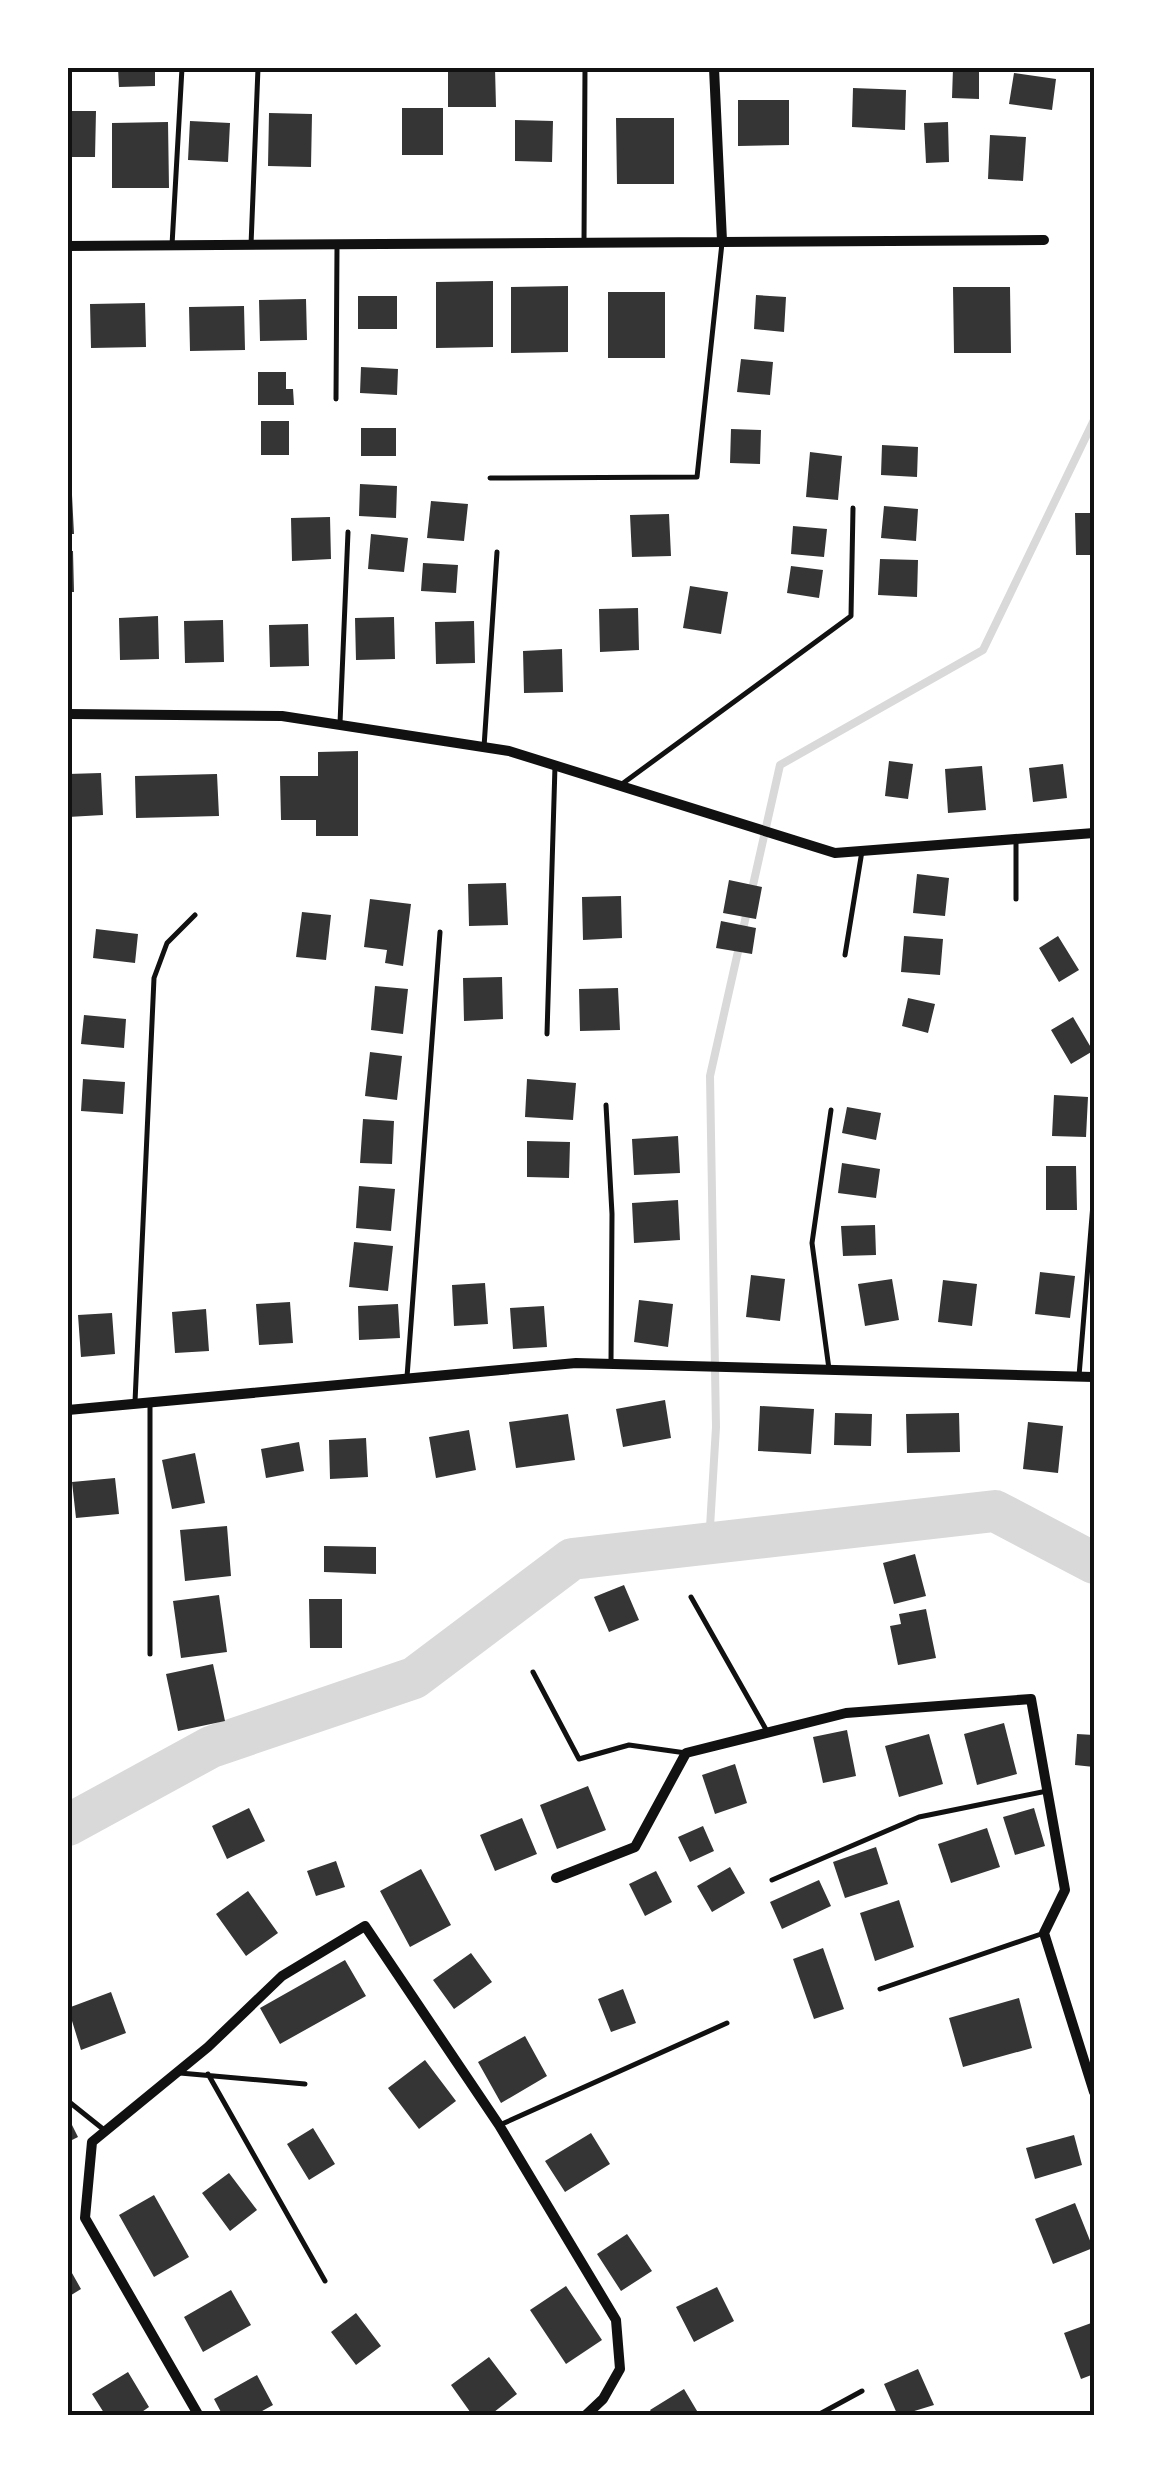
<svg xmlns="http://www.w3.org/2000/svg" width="1162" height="2483" font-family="Rubik,sans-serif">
<rect width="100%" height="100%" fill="#fff"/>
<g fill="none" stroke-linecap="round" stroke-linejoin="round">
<path stroke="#d9d9d9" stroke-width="8" d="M751,894l29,-129 203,-115 111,-230
M709,1544l7,-117 -6,-351 38,-169"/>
<path stroke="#d9d9d9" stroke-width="42" d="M68,1825l143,-78 203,-69 158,-119 423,-48 99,52"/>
</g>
<path fill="#353535" d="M118,68h37v18l-36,1z
M448,68h47l1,39h-48z
M953,68h26v31l-27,-1z
M1014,73l42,6 -4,31 -43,-6z
M853,88l53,2 -1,40 -53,-3z
M738,100h51v45l-51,1z
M402,108h41v47h-41z
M68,111h28l-1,46h-27z
M269,113l43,1 -1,53 -43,-1z
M616,118h58v66h-57z
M515,120l38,1 -1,41 -37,-1z
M190,121l40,2 -2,39 -40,-2z
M168,122l1,66h-57v-65z
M948,122l1,40 -23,1 -2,-40z
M990,135l36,2 -3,44 -35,-2z
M493,281v66l-57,1v-66z
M568,286v66l-57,1v-66z
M953,287h57l1,66h-57z
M608,292h57v66h-57z
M756,295l30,2 -2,35 -30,-3z
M358,296h39v33h-39z
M306,299l1,41 -47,1 -1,-41z
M145,303l1,44 -55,1 -1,-44z
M244,306l1,44 -55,1 -1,-44z
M741,359l32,3 -3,33 -33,-3z
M361,367l37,2 -1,26 -37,-2z
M258,372h28v17h7l1,16h-36z
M261,421h28v34h-28z
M361,428h35v28h-35z
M731,429l30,1 -1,34 -30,-1z
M882,445l36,2 -1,30 -36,-2z
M810,452l32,4 -4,44 -32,-3z
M360,484l37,2 -1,32 -37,-2z
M68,495h4l2,39h-6z
M431,501l37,3 -4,37 -37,-3z
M884,506l34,3 -2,32 -35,-3z
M1075,513h19v42h-18z
M669,514l2,42 -39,1 -2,-42z
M330,517l1,42 -39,2 -1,-43z
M793,526l34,3 -3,28 -33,-3z
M371,534l37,4 -4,34 -36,-3z
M68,551h5l1,41h-6z
M880,559l38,1 -1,37 -39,-2z
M423,563l35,2 -2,28 -35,-2z
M791,566l32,4 -4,28 -32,-5z
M690,586l38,6 -7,42 -38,-6z
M638,608l1,42 -39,2 -1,-43z
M158,616l1,43 -39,1 -1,-42z
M394,617l1,42 -39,1 -1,-42z
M223,620l1,42 -39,1 -1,-42z
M474,621l1,42 -39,1 -1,-42z
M308,624l1,42 -39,1 -1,-42z
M562,649l1,43 -39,1 -1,-42z
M358,751v85h-42v-16h-35l-1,-44h38v-24z
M889,761l24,3 -5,35 -23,-3z
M1063,764l4,34 -34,4 -4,-34z
M982,766l4,44 -38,3 -3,-44z
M101,773l2,42 -35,2v-43z
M217,774l2,42 -83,2 -1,-42z
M917,874l32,4 -4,38 -32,-3z
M729,880l33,7 -6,32 -33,-6z
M506,883l2,42 -39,1 -1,-42z
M621,896l1,42 -39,2 -1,-43z
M370,899l41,5 -8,62 -18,-3 2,-13 -23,-3z
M302,912l29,3 -5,45 -30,-3z
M721,921l35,7 -4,26 -36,-6z
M96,929l42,5 -3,29 -42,-5z
M904,936l39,3 -3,36 -39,-3z
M1058,936l21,34 -20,12 -20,-34z
M502,977l1,42 -39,2 -1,-43z
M375,986l33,3 -5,45 -32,-4z
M618,988l2,42 -40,1 -1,-42z
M908,998l27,6 -7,29 -26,-7z
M84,1015l42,4 -2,29 -43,-4z
M1073,1017l20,34 -22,13 -20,-34z
M370,1052l32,4 -5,44 -32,-4z
M83,1079l42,3 -2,32 -42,-3z
M527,1079l49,4 -3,37 -48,-3z
M1054,1095l34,2 -2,40 -34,-1z
M847,1107l34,6 -5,27 -34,-7z
M363,1119l31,2 -2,43 -32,-1z
M678,1136l2,37 -46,2 -2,-36z
M527,1141l43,1 -1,36 -42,-1z
M842,1163l38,6 -4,29 -38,-5z
M1046,1166h30l1,44h-31z
M359,1186l36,3 -4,42 -35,-3z
M678,1200l2,40 -46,3 -2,-40z
M875,1225l1,30 -33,1 -2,-30z
M354,1242l39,4 -5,45 -39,-4z
M1040,1272l35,4 -5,42 -35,-4z
M751,1275l34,4 -5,42 -34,-4z
M892,1279l7,41 -34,6 -7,-42z
M943,1280l34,4 -5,42 -34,-4z
M485,1283l3,41 -34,2 -2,-41z
M639,1300l34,4 -5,43 -34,-5z
M290,1302l3,41 -34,2 -3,-41z
M398,1304l2,34 -41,2 -1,-34z
M544,1306l3,41 -34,2 -3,-41z
M206,1309l3,42 -34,2 -3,-41z
M112,1313l3,41 -34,3 -3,-42z
M665,1400l6,38 -48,9 -7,-38z
M760,1406l54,3 -3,45 -53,-3z
M835,1413l37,1 -1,32 -37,-1z
M959,1413l1,39 -53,1 -1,-39z
M568,1414l7,46 -59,8 -7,-46z
M1028,1422l35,4 -5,47 -35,-4z
M469,1430l7,40 -40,8 -7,-41z
M366,1438l2,39 -38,2 -1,-39z
M299,1442l5,29 -38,7 -5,-29z
M195,1453l10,50 -33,6 -10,-49z
M115,1478l4,36 -43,4 -4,-36z
M227,1526l4,50 -46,5 -5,-51z
M324,1546l52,1v27l-52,-2z
M915,1554l11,42 -32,8 -11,-41z
M624,1585l15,35 -30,12 -15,-35z
M219,1595l8,57 -46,6 -8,-57z
M309,1599h33v49h-32z
M926,1609l10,49 -38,7 -8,-39 11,-2 -2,-10z
M213,1664l12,57 -47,10 -12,-57z
M1004,1723l13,51 -40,11 -13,-51z
M847,1730l9,46 -33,7 -10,-46z
M929,1734l14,50 -44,13 -14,-51z
M1077,1734l17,1v32l-19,-2z
M735,1764l12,39 -32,11 -13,-39z
M588,1786l18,44 -49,19 -17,-44z
M249,1808l16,33 -38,18 -15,-33z
M1034,1808l11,38 -30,9 -12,-38z
M522,1818l15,36 -42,17 -15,-36z
M703,1826l11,25 -24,11 -12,-25z
M987,1828l13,39 -49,16 -13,-39z
M876,1847l12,37 -43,14 -12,-36z
M336,1861l9,26 -29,9 -9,-25z
M730,1867l15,26 -33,19 -15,-26z
M421,1869l30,56 -41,22 -30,-56z
M656,1871l16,31 -27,14 -16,-32z
M819,1880l12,26 -49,23 -12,-27z
M248,1891l30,42 -32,23 -30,-42z
M899,1900l15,47 -39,14 -15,-48z
M823,1948l21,61 -30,10 -21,-60z
M471,1953l21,29 -38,27 -21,-29z
M345,1960l21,36 -86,48 -20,-36z
M623,1989l13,34 -25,9 -13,-33z
M111,1992l15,41 -45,17 -13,-42z
M1019,1998l13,50 -69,19 -14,-49z
M525,2036l22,40 -46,27 -23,-41z
M425,2060l31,41 -37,28 -31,-41z
M68,2117l10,20 -10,5z
M313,2128l22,36 -26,16 -22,-36z
M591,2133l19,31 -45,28 -20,-31z
M1074,2135l8,30 -47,14 -9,-31z
M229,2173l28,37 -27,21 -28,-38z
M154,2195l35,62 -35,20 -35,-62z
M1075,2203l18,45 -40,16 -18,-45z
M627,2234l25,37 -31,20 -24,-37z
M68,2266l13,23 -13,8z
M566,2286l36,54 -36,24 -36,-54z
M717,2287l17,34 -40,21 -18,-35z
M231,2290l20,35 -48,27 -19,-35z
M356,2313l25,33 -25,19 -25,-33z
M1094,2322v52l-13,5 -17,-46z
M489,2357l28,37 -28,22h-16l-22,-31z
M918,2369l16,36 -36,11 -14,-32z
M128,2372l21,35 -13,9h-30l-14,-22z
M257,2375l16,30 -20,11h-30l-9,-17z
M684,2389l16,27h-46l-4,-6z"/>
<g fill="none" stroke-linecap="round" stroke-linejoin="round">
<path stroke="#111" stroke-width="5" d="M584,242l1,-174
M172,245l10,-177
M251,245l7,-177
M336,399l1,-152
M490,478l207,-1 25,-234
M340,723l8,-191
M484,747l13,-195
M622,784l229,-168 2,-108
M1016,899v-57
M845,955l17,-104
M547,1034l8,-268
M606,1105l6,109 -1,148
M829,1369l-17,-126 19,-133
M1079,1376l14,-172
M407,1377l33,-445
M135,1402l19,-424 13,-35 28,-28
M150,1405v249
M691,1597l77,136
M533,1672l46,87 50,-14 57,8
M772,1880l147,-63 128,-26
M880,1989l164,-56
M180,2073l125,11
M208,2074l117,207
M68,2101l35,28
M502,2124l225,-101
M816,2416l46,-25"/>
<path stroke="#111" stroke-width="10" d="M714,68l8,173
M68,246l976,-6
M68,714l214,2 227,35 326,102 259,-20
M68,1410l508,-47 518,14
M556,1878l79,-31 51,-94 160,-40 185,-14 34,191 -21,43 50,159
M199,2416l-114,-198 7,-76 116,-95 74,-71 83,-50 134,199 117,195 4,49 -17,30 -18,17"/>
</g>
<rect width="1162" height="2483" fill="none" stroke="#ffffff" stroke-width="140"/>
<rect x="70" y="70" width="1022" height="2343" fill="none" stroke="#111" stroke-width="4"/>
</svg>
